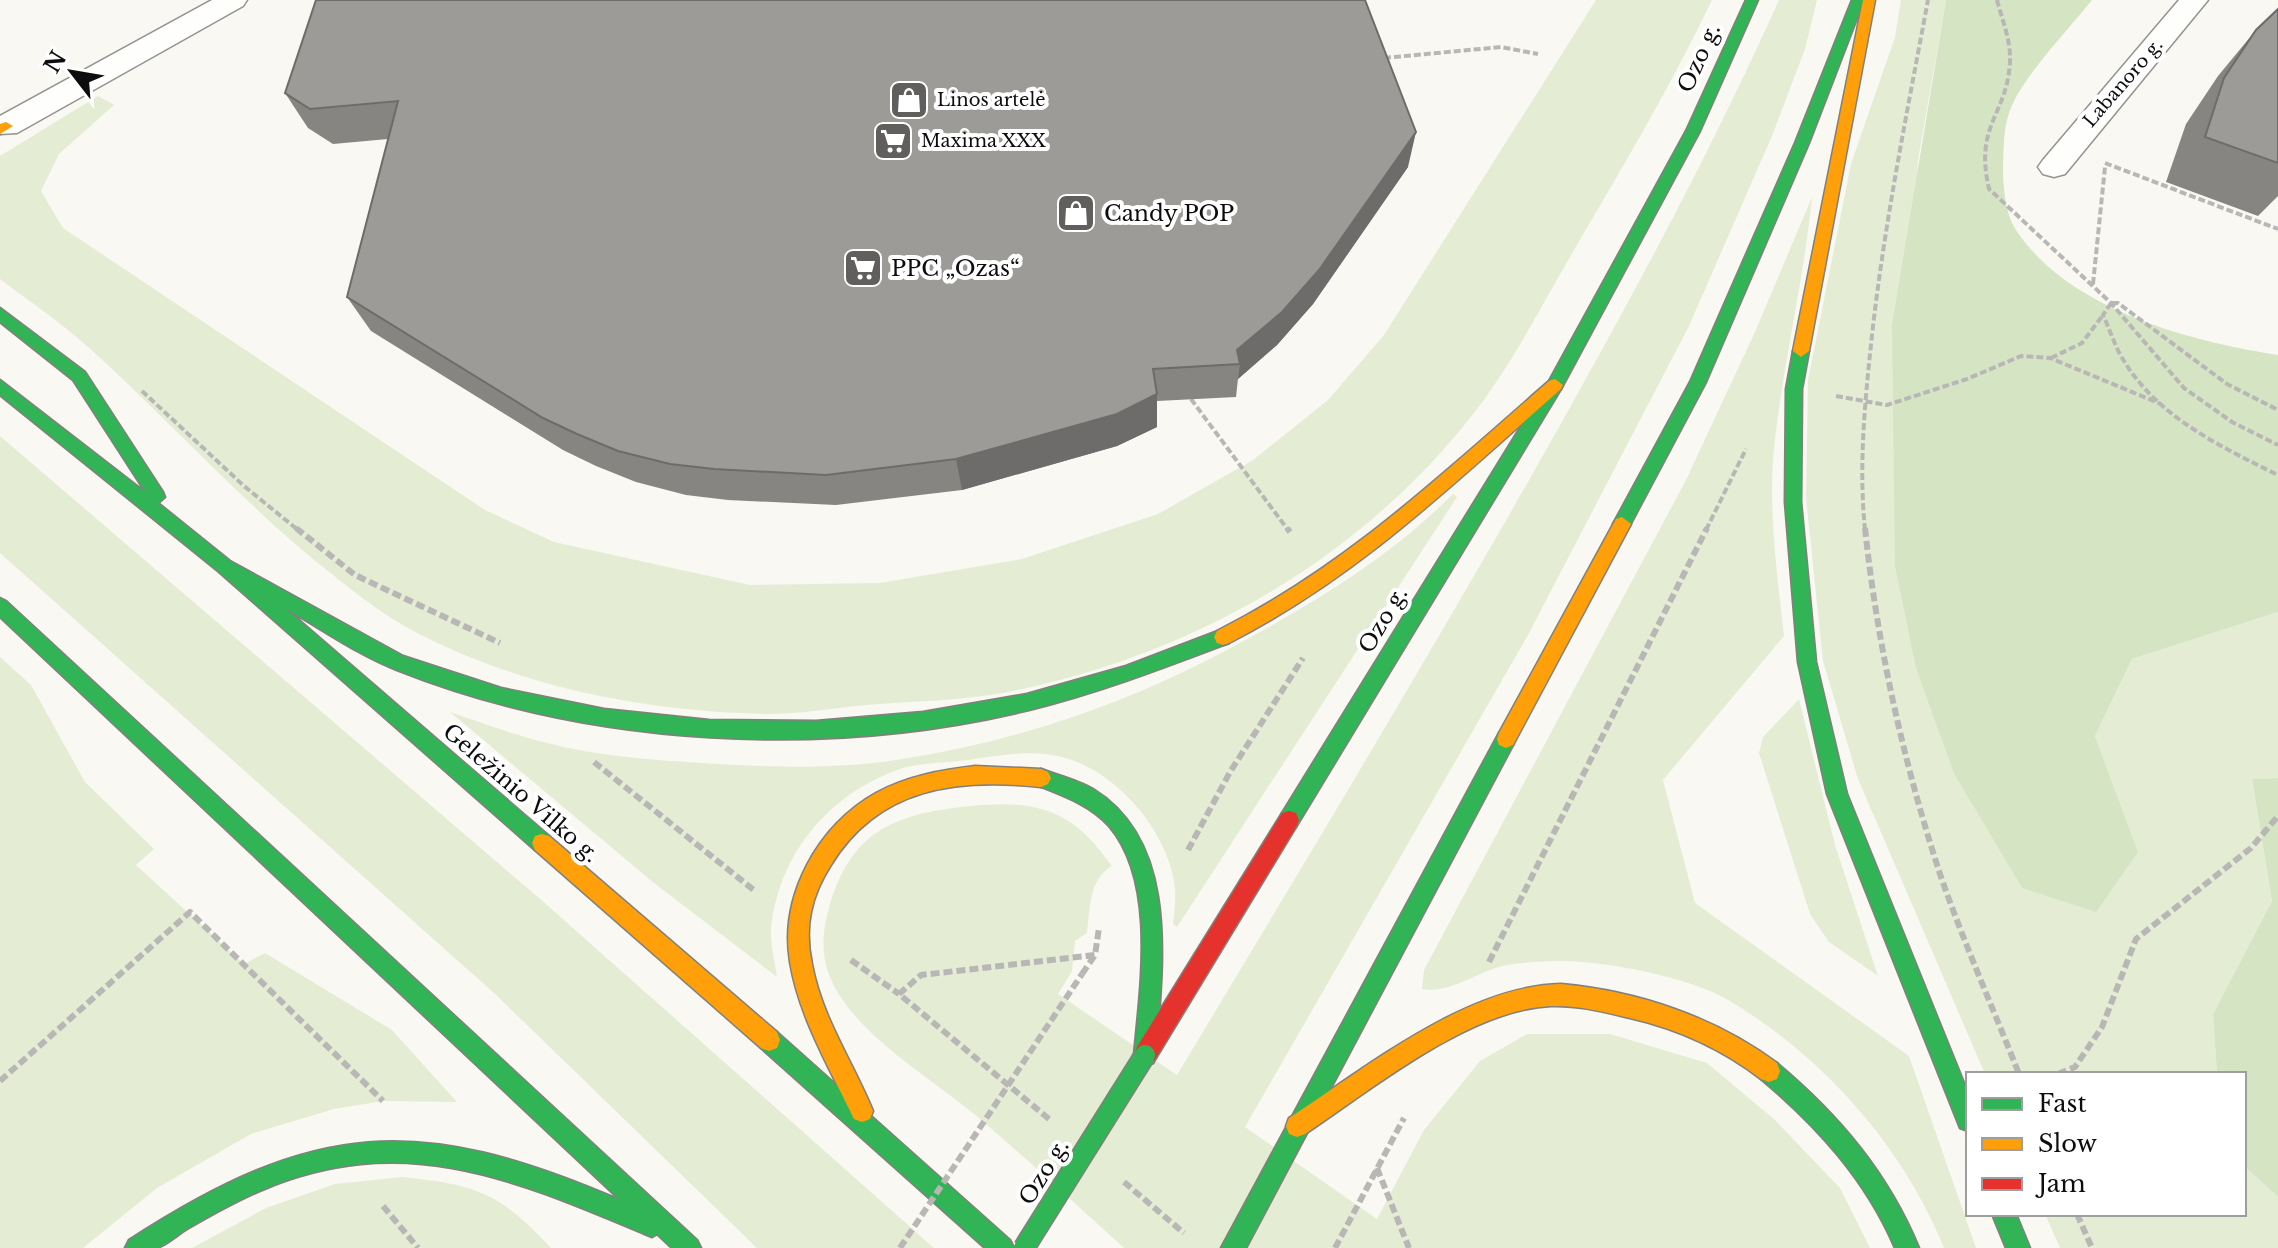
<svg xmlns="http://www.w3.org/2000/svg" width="2278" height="1248" font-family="'Libre Baskerville',serif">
<rect width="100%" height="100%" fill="#faf8f2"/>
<path fill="#e4edd4" d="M1596,0h116c-41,86 -90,168 -138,250 -33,56 -63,117 -104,168 -115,145 -281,238 -462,274 -46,9 -95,9 -142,13 -32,3 -66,9 -98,9 -123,-2 -251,-27 -360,-86 -31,-17 -61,-42 -89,-64 -82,-67 -153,-147 -232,-218 -27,-24 -58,-45 -87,-67v-123l98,-60 16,9 -55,49 -18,37 22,37 422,282 69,32 196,43 130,-2 142,-24 136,-45 95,-54 75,-60 56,-65z
M1779,0h38l-12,49 -33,87 -83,190 -161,309 -283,492 132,92 47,-89 56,-69 47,-27h83l97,29 68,57 65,68 30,60h-746c-48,-43 -96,-88 -145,-130 -46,-39 -126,-84 -149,-141 -9,-21 -8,-43 -2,-65 21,-81 65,-98 143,-106 31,-3 66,-4 94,13 20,11 33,29 47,47 -23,13 -22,42 -25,67l-12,8 -3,30 -14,23 119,81c113,-188 226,-375 335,-565 95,-167 188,-334 267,-510z
M1901,0h45l-28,160 -23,407 21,102 38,105 68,114 116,-36 -43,-116 37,-77 146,-47v166l-26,2 20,121 -59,113 4,60h-232l-127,-295 -35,-118 -17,-163 2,-118 43,-216 44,-127z
M1812,197c-8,82 -28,162 -37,243 -8,65 2,132 9,196l-121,144 32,123 214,153 67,192h-32c-41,-102 -121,-192 -216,-248 -39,-23 -119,-38 -165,-39 -18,0 -42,1 -60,5 -27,6 -53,28 -81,23l2,-19 262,-490 69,-148z
M0,436l539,462 395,350h-177l-263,-255 -494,-440z
M1453,494l4,3 -280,430 -4,-3c1,-11 3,-24 2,-36 -6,-56 -58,-117 -113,-131 -34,-8 -68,-1 -102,4 -19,2 -42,2 -60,8 -71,25 -121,84 -129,160 -1,15 4,33 6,48l-123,-94 -204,-171c32,11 65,23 97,31 50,13 105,17 156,20 65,4 134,7 199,-4 126,-19 245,-63 356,-126 72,-40 137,-81 195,-139z
M0,657l31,28 54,97 69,67 -18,16 108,99 21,-11 127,77 65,72 -74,-1 -49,8 -83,25 -94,54 -74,60h-83z
M1799,699l36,146 43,131 -49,-34 -19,-28 -51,-161 4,-16z
M2244,1166l34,31v51h-218l-15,-34h199z
M402,1177c75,8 97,15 149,71h-359l74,-40 69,-24z"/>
<path fill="#d5e4c3" d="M1946,0h146c-23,29 -62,69 -78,101 -11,21 -10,42 -11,65 0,19 2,47 13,64 53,80 173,111 262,125v257l-146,47 -37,77 43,116 -42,60 -74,-24 -68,-114 -38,-105 -21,-102 -3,-242z
M2278,778v419l-34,-31v-92h-27l-4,-60 59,-113 -20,-122z"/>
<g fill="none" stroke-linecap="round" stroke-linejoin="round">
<g stroke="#949390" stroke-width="3">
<path id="street" d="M212,0h35l-4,6 -226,127 -17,1v-18z
M2179,0h29l-143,174 -11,3 -11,-3 -5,-7 5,-7z"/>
</g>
<g stroke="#81807d" stroke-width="3">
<path id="fast" d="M1746,0h12l-58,131 -139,258 -265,438 -7,2 -7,-2 -3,-7 3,-7 267,-432 137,-250z
M1852,0h12l-55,143 -103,239 -78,147h-12l-3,-5 77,-142 105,-239z
M0,308l85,64 78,120 2,5 -7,6 72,58 173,95 98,32 103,21 105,11 107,1 107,-9 104,-18 99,-28 97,-37 6,2 3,6 -3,6c-66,25 -131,50 -200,67 -202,49 -438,37 -632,-40 -39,-15 -75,-41 -111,-61l263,227 3,7 -3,7 -7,2 -7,-2 -317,-279 -218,-176v-15l146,113 -73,-113 -73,-58z
M1801,345l8,6 -7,38 -1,113 15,160 31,132 121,299v38l-8,-3 -133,-334 -29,-132 -13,-160 1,-113 7,-38z
M0,598l6,3 691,639 4,8h-29l-15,-14 -5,3c-134,-56 -246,-108 -390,-47 -26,11 -51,25 -75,39 -10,6 -21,17 -31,19 -10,0 -21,0 -31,0l4,-8c185,-120 289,-127 491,-40l-620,-583z
M1506,730l7,3 2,6 -2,6 -267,503h-25l278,-515z
M1041,769c16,6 37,11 52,20 88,54 69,178 63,266l-3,8 -8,3 -8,-3 -3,-8c6,-67 23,-173 -25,-229 -20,-22 -48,-31 -75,-42l-3,-6 3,-6z
M769,1029l8,3 233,208 4,8h-29l-224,-200 -3,-8 3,-8z
M1769,1060l8,3c62,52 111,110 142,185h-24c-29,-68 -78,-122 -134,-169l-3,-8 3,-8z
M1992,1214h24l14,34h-24z"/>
</g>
<g stroke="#81807d" stroke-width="3">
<path id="slow" d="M1863,0h12l-66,351 -8,6 -8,-6z
M6,122l7,4 -13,8v-10z
M1555,379l8,6 -2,4c-108,95 -203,188 -332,254l-6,2 -6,-2 -3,-6 3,-6c129,-65 224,-156 332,-250z
M1622,517l9,7 -118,221 -7,3 -7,-3 -2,-6 2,-6 117,-214z
M975,766l66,3 7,3 3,6 -3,6 -7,3c-84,-9 -162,0 -210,78 -20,31 -27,62 -19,99 10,54 41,98 61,147l-3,8 -8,3 -8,-3c-24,-50 -55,-102 -64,-157 -11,-66 28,-137 86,-169 31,-17 65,-23 99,-27z
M542,834l7,2 228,196 3,8 -3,8 -8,3 -8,-3 -226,-198 -3,-7 3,-7z
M1561,984c77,7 154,33 216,79l3,8 -3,8 -8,3 -8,-3c-39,-30 -83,-50 -131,-61 -26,-6 -52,-13 -79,-12 -81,3 -180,84 -246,128l-8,3 -8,-3 -3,-8 3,-8c77,-50 177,-132 272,-134z"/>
</g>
<g stroke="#81807d" stroke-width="3">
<path id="jam" d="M1289,811l7,2 3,7 -3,7 -143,236 -8,3 -8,-3 -3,-8 3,-8 145,-234z"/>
</g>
<path stroke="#b8b7b6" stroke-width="4" stroke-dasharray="7 3" stroke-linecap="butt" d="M1997,0c5,20 14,40 13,62 -3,54 -36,62 -21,127l122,114 73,85 48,34 46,23
M1384,58l117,-11 37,7
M2105,163l173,66
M2093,284l12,-117
M2111,303l-8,12c7,15 12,32 21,46 34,56 97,86 154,114
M2112,303h6l109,81 51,26
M2051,358l31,-15 21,-28
M142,391l102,95 54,44
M1836,396l51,9 80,-26 54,-23 29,2 111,46
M1191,399l97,131
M1706,530l40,-81
M1865,530c-6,-59 -1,-118 5,-176 12,-119 36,-236 58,-354"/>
<path stroke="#b8b7b6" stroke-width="6" stroke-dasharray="9 4" stroke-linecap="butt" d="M296,528l59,47 145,68
M1287,528l3,4
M1865,528c12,116 39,237 76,349 23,66 52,131 78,197
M594,762l161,129
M1188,850l42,-78 73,-114
M851,960l48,34
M1489,962l218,-434
M1082,974l13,-19 4,-27
M2058,1074l17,-7 27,-40 34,-88 115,-91 27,-32
M0,1081l190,-169 193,189
M1049,1119l-150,-125 22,-19 174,-20
M1377,1168l32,80
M1124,1182l60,51
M383,1206l35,42
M2077,1214l15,34
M1335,1248l69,-130"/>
<use href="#street" fill="#fefefd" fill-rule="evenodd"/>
<use href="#fast" fill="#30b455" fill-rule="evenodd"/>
<use href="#slow" fill="#ff9f0a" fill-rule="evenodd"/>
<use href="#jam" fill="#e5322d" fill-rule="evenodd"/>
<g stroke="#81807d" stroke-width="23" stroke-linecap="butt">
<path id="fast-bridge" d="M1024,1248l121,-193"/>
</g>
<path stroke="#b8b7b6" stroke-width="6" stroke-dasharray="9 4" stroke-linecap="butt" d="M900,1248l182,-274"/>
<use href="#fast-bridge" stroke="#30b455" stroke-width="20"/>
</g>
<path fill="#878582" d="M2278,9v187l-20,20 -92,-34 20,-58 32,-48 38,-46z
M285,93l1123,74 -95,137 -36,41 -39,34 -2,18 -79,4v26l-40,19 -155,44 -126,15 -108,-5 -42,-5 -50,-13 -40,-16 -33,-16 -192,-119 -24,-34 41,-158 -55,5 -25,-16z"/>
<path fill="#6e6c6a" d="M1416,132l-8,35 -95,137 -36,41 -39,34 2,-15 -3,-14z
M1157,394v33l-40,19 -155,44 -6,-31z"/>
<path fill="#9d9b97" stroke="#6e6c6a" stroke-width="2" d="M316,0h1049l51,132 -97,138 -37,42 -45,38 3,14 -87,5 4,25 -40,20 -161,45 -130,16 -112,-6 -44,-5 -52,-13 -41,-17 -34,-16 -196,-121 51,-196 -88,8 -25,-16z
M2278,9v154l-73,-26 19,-59 32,-48z"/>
<defs>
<g id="shop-square" transform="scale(2)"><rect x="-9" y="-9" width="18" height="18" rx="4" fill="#605f5d" stroke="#fff"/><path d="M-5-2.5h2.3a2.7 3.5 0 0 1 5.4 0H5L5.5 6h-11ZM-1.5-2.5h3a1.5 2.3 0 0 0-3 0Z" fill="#fff"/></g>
<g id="supermarket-square" transform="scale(2)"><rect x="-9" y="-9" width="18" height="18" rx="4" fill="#605f5d" stroke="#fff"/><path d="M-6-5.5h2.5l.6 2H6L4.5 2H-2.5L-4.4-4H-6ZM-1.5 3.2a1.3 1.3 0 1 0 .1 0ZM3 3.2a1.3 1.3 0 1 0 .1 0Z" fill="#fff"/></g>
</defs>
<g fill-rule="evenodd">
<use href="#shop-square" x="909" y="100"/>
<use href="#supermarket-square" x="893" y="141"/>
<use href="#shop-square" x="1076" y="213"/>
<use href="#supermarket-square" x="863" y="268"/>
</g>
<g text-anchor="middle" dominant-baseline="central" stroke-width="8" stroke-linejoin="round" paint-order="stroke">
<g font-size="18" fill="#0d0d0d" stroke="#fff">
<text transform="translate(2123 83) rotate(-49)">Labanoro g.</text>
</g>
<g font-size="18" fill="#0d0d0d" stroke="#fff" text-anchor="start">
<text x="937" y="100">Linos artelė</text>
<text x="921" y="141">Maxima XXX</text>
</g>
<g font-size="22" fill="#0d0d0d" stroke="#fff">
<text transform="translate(1699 58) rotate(-66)">Ozo g.</text>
<text transform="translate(1383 620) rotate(-59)">Ozo g.</text>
<text transform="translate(521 793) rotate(41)">Geležinio Vilko g.</text>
<text transform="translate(1044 1172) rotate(-58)">Ozo g.</text>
</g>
<g font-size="22" fill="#0d0d0d" stroke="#fff" text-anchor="start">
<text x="1104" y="213">Candy POP</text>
<text x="891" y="268">PPC „Ozas“</text>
</g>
</g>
<rect x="1966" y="1072" width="280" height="144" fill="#ffffff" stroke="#9e9e9e" stroke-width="2"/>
<rect x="1982" y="1098" width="40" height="12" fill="#30b455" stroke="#9e9e9e" stroke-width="2"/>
<text x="2038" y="1112" font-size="24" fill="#0d0d0d">Fast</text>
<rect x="1982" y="1138" width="40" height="12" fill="#ff9f0a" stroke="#9e9e9e" stroke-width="2"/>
<text x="2038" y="1152" font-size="24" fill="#0d0d0d">Slow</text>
<rect x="1982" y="1178" width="40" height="12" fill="#e5322d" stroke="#9e9e9e" stroke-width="2"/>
<text x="2038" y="1192" font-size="24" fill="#0d0d0d">Jam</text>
<g transform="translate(72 72) rotate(301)" stroke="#ffffff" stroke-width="6" paint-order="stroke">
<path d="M0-6L14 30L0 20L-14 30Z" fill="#0d0d0d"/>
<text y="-12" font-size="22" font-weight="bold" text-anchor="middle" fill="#0d0d0d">N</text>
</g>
</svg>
